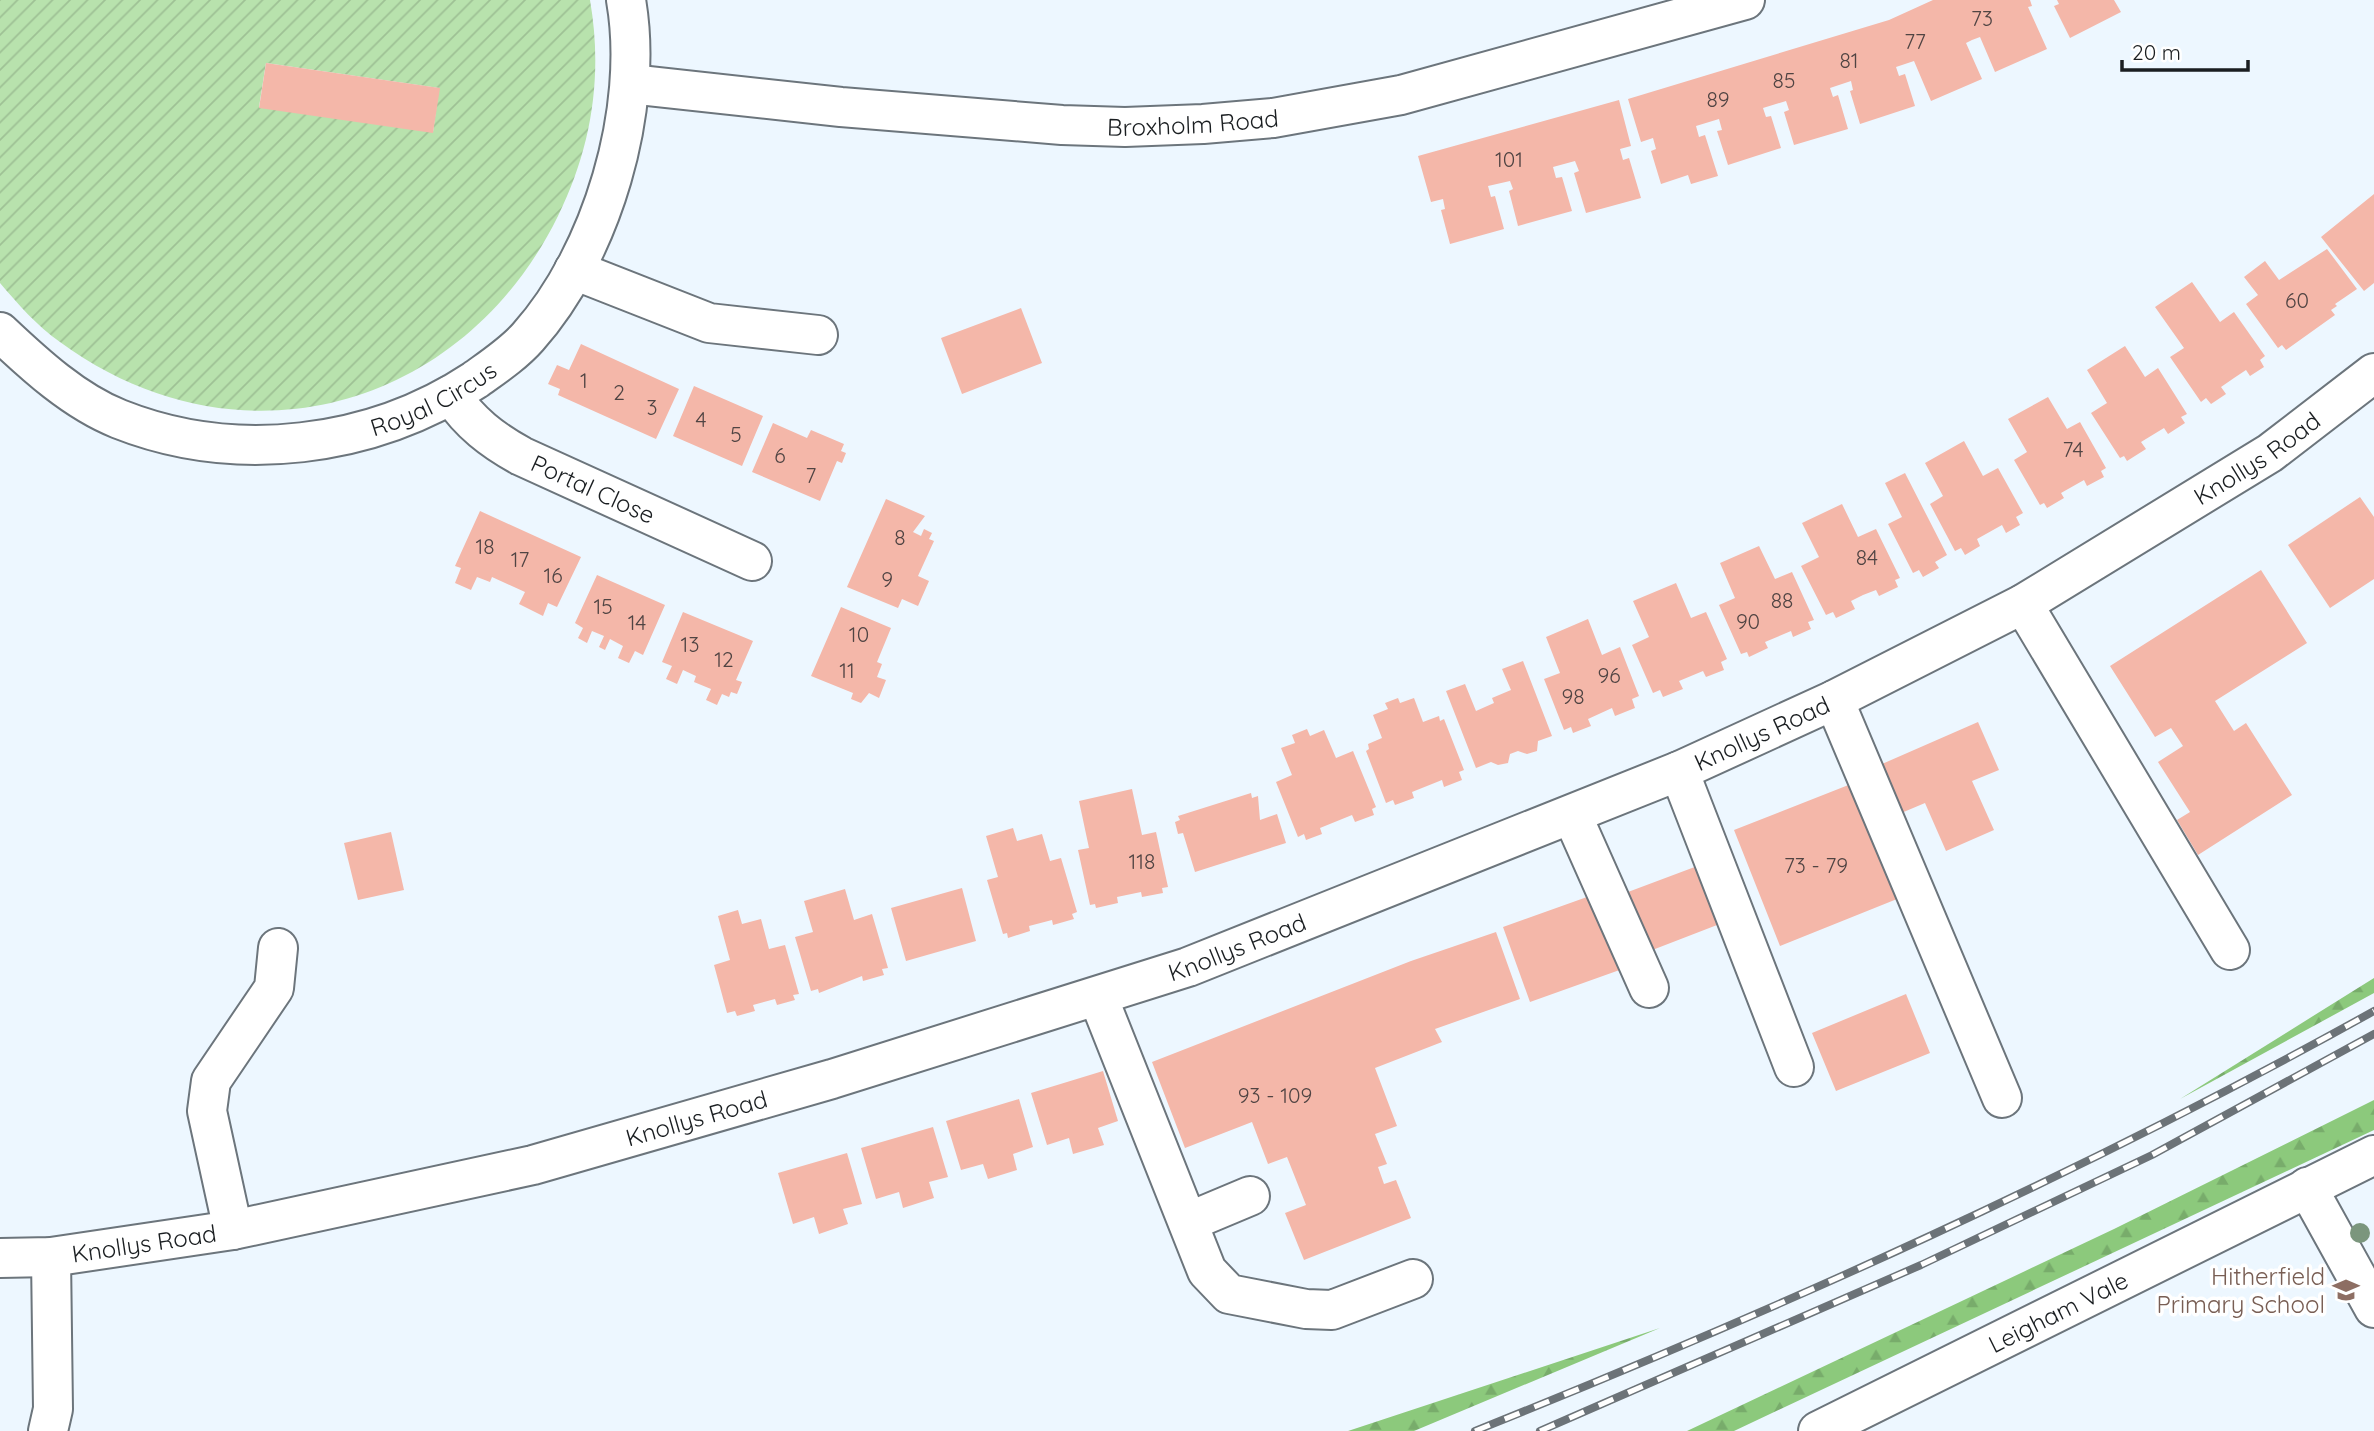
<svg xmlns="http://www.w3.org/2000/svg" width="2374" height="1431" font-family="Quicksand,sans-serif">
<defs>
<pattern id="forest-firs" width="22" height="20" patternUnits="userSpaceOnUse" patternTransform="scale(1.75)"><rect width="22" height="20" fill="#8cc97c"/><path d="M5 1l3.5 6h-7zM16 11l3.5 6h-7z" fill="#78ac6b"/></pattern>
<pattern id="garden-furrows" width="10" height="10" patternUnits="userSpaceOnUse" patternTransform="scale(1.75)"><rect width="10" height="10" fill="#b8e2ad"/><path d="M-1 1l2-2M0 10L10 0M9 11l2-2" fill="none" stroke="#9ec195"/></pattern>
</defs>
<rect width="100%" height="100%" fill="#edf7ff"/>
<path fill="url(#forest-firs)" d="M2374,978v15l-194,106z
M2374,1100v30l-640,301h-47l427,-202z
M1660,1328l-246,103h-66z"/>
<path fill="url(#garden-furrows)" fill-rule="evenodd" d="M0,0h590c13,75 2,147 -32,216 -96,195 -321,256 -498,126 -23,-16 -42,-38 -60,-59zM266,63l173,25 -6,44 -174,-25z"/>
<path fill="#f4b7a9" d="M1933,0h97l2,6 -4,1 19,42 -52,23 -15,-35 -8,3 -6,3 16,36 -51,22 -17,-40 -18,6 3,9 6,-2 10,32 -55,18 -10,-33 3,-1 -2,-9 -21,7 3,9 5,-2 10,34 -54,16 -10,-33 5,-2 -3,-9 -23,7 3,9 5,-1 10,32 -53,17 -11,-34 5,-1 -3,-11 -23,7 3,11 6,-2 13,41 -27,8 -3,-9 -27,9 -10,-33 5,-2 -3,-11 -12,4 -13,-43 261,-79z
M2057,0h57l7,12 -51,26 -16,-32 5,-2z
M266,63l174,25 -7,45 -174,-25z
M1619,100l12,46 -11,3 3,11 6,-2 12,40 -55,15 -12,-40 5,-2 -4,-10 -22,6 3,11 6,-1 10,34 -54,15 -9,-35 4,-2 -3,-8 -22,5 3,11 4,-1 9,33 -54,15 -9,-34 4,-1 -2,-10 -12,3 -13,-46z
M2374,194v89l-10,8 -43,-54z
M2327,249l30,40 -22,15 2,2 -6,4 4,5 -49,35 -4,-5 -4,3 -32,-44 12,-9 -14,-18 21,-16 14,19z
M2192,282l28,40 14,-10 31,44 -5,4 4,7 -14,9 -4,-6 -12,8 -13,9 5,7 -15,10 -5,-6 -5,4 -31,-45 14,-9 -29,-41z
M1021,308l21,55 -80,31 -21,-56z
M581,344l98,45 -23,50 -98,-44 2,-6 -12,-5 9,-19 12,5z
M2125,346l20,31 13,-9 29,46 -6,3 4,6 -17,11 -4,-6 -23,14 5,7 -19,12 -3,-5 -4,2 -29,-45 16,-10 -20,-33z
M694,386l69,30 -21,50 -69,-30z
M2048,397l19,32 13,-7 26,46 -5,3 3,6 -17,9 -3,-6 -23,13 3,5 -17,10 -3,-5 -4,2 -26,-45 13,-8 -19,-33z
M773,423l34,15 4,-8 33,14 -3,7 5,2 -4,10 -5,-2 -17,40 -68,-29z
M1964,441l19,35 15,-8 25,45 -7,4 4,8 -14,8 -4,-8 -25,14 3,7 -15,9 -4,-7 -6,3 -25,-47 13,-8 -18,-33z
M1905,473l42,82 -12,7 4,6 -16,9 -4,-7 -6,3 -25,-49 14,-7 -17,-34z
M2360,497l14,20v62l-44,29 -42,-63z
M886,499l39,17 -12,16 8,4 3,-7 8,4 -3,6 5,2 -16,35 11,5 -11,25 -16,-7 -4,9 -51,-21z
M1842,504l16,33 18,-8 24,49 -5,2 3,7 -19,9 -3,-6 -13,5 -12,6 4,8 -19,9 -3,-6 -7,3 -25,-49 18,-9 -17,-34z
M480,511l101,46 -24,50 -9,-4 -5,13 -24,-12 6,-12 -33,-15 -2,5 -13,-5 -6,13 -16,-7 6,-15 -6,-2z
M1759,546l16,33 17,-7 22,48 -6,2 3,7 -18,8 -2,-6 -26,11 3,6 -19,9 -2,-5 -6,2 -22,-49 16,-7 -15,-35z
M2261,570l46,73 -92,58 19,30 12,-8 46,72 -94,60 -21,-35 13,-8 -32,-50 25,-16 -12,-18 -16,9 -45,-71z
M597,575l68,30 -22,50 -8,-4 -6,12 -11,-5 5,-12 -13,-7 -5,11 -6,-3 5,-11 -12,-5 -5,12 -9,-5 5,-10 -8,-5z
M1676,583l15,35 15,-6 21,47 -6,3 3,8 -18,7 -3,-6 -24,10 4,8 -20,8 -3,-7 -7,3 -21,-48 17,-8 -16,-36z
M841,607l50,21 -14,34 5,2 -5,13 9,3 -7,18 -10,-5 -8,10 -10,-4 2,-6 -42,-17z
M683,612l70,29 -17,39 6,2 -5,12 -6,-2 -2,5 -7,-3 -5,11 -11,-5 5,-11 -17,-7 2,-6 -13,-6 -6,14 -11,-5 6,-13 -10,-4z
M1588,619l14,36 18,-8 19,49 -7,3 3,9 -20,8 -3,-8 -24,11 3,7 -18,7 -2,-6 -7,3 -20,-51 16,-6 -14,-36z
M1523,661l29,75 -14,5 -1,10 -10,3 -9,-3 -8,3 -2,9 -10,2 -7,-3 -15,6 -30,-77 19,-7 11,27 18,-8 -2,-5 19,-8 -9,-21z
M1398,698l2,5 14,-5 9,24 16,-6 1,5 4,-2 20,51 -5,2 3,8 -18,7 -2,-7 -30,12 2,6 -19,7 -2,-5 -7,3 -20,-52 3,-2 -1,-5 14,-6 -9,-23 15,-6 -3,-6z
M1978,722l21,48 -27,11 22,49 -48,21 -21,-48 -38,16 -21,-48z
M1307,729l3,7 14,-6 12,28 17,-7 23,56 -4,2 2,6 -19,7 -3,-7 -32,13 2,6 -16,6 -2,-6 -6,3 -22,-55 16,-7 -11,-27 14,-5 -3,-8z
M1851,784l46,115 -117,47 -46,-116z
M1132,789l10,46 14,-3 12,55 -6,1 1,5 -21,4 -1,-5 -24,5 1,6 -22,5 -1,-4 -5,1 -12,-55 11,-2 -10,-47z
M1251,793l1,5 6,-2 2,24 17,-6 9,29 -91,29 -12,-39 -5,1 -3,-12 5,-2 -2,-4z
M1013,828l4,13 25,-7 8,27 11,-3 16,54 -5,2 2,5 -21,6 -1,-5 -23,6 1,5 -22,7 -1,-5 -4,1 -16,-54 11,-3 -12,-41z
M391,832l13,58 -46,10 -14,-57z
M1708,862l22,58 -88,34 -22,-59z
M962,888l14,53 -70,20 -15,-53z
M845,889l9,31 18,-6 16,54 -6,1 2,6 -21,6 -1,-5 -43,17 -1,-4 -7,2 -16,-54 18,-5 -9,-31z
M1601,892l27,75 -98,35 -27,-75z
M738,910l4,14 19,-5 8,30 16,-4 14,49 -6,1 2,5 -18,5 -2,-6 -22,6 2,6 -18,5 -2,-5 -8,2 -13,-48 16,-5 -12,-44z
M1496,932l24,67 -85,30 7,13 -67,26 22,58 -22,8 12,30 -9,3 6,17 12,-4 15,38 -107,42 -19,-47 21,-8 -19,-48 -19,7 -16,-42 -67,26 -33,-86 259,-101z
M1906,994l24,59 -94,38 -24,-58z
M1103,1071l15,50 -20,7 6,17 -31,9 -4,-16 -22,7 -16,-52z
M1019,1099l14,48 -20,7 4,16 -29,9 -5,-15 -22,6 -15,-49z
M933,1127l15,50 -19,5 5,16 -31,10 -4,-16 -23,7 -15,-51z
M847,1153l15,51 -19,5 5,15 -29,10 -5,-17 -21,7 -15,-51z"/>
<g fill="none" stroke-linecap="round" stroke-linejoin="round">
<g stroke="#6c757c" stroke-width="42">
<g id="minor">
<path id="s1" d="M630,84l211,23 221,18 63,2 78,-3 70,-6 128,-23 344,-95"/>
<path d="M574,270l135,53 109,12"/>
<path id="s2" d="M0,332c35,33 74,69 119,87 116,46 253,29 356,-39 18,-13 38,-26 53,-43 74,-83 117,-228 98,-337"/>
<path id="s3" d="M451,395c19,28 41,45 70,61l231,105"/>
<path d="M2023,604l207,346"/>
<path d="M1834,700l168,398"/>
<path d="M1679,771l115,296"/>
<path d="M1572,815l77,173"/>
<path d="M1098,997l109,274 22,23 77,15 26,1 81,-31"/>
<path d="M2307,1187l67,121"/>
<path d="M1188,1222l62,-26"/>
<path d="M233,1230l-26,-119 4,-30 63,-93 4,-40"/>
<path id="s4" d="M0,1258l51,-1 182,-27 300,-65 299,-86 356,-112 491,-196 155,-71 189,-96 247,-151 104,-80"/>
<path d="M48,1431l5,-22 -2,-152"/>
<path id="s5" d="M1818,1431l556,-276"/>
</g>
</g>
<use href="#minor" stroke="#fff" stroke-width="38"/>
<g stroke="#6c7378" stroke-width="8">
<path id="rail" d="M1475,1431c307,-123 610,-259 899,-420
M1540,1431l381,-166 231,-110 222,-121"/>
</g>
<use href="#rail" stroke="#fff" stroke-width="5" stroke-dasharray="16" stroke-linecap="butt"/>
</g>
<circle fill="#7b967d" cx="2360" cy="1233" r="10"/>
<defs>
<g id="school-bare" transform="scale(2.1)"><path d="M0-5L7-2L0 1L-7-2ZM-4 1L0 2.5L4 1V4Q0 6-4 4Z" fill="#8d6e63" stroke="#fff" stroke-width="2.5" paint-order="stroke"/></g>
</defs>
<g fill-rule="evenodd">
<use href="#school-bare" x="2346" y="1290"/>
</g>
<g text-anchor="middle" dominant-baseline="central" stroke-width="7" stroke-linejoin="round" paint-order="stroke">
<g font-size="21" fill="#504443">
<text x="1982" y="18">73</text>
<text x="1915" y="41">77</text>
<text x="1849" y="60">81</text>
<text x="1784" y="80">85</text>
<text x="1718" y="99">89</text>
<text x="1509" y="159">101</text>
<text x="2297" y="300">60</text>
<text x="584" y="380">1</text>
<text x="619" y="392">2</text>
<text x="652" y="407">3</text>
<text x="701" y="419">4</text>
<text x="736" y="434">5</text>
<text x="2073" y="449">74</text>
<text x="780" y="455">6</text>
<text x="811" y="475">7</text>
<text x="900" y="537">8</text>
<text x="485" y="546">18</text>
<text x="1867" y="557">84</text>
<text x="520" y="559">17</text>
<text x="553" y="575">16</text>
<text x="887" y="579">9</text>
<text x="1782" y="600">88</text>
<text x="603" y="606">15</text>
<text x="1748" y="621">90</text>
<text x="637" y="622">14</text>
<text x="859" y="634">10</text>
<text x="690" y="644">13</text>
<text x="724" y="659">12</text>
<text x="847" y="670">11</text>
<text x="1609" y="675">96</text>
<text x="1573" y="696">98</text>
<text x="1142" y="861">118</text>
<text x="1816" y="865">73 - 79</text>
<text x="1275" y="1095">93 - 109</text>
</g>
<g font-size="24" fill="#1a1e21" stroke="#fff">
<text stroke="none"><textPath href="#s1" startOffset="565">Broxholm Road</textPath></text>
<text stroke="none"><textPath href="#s2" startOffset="474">Royal Circus</textPath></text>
<text stroke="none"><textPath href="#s4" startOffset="2413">Knollys Road</textPath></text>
<text stroke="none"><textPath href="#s3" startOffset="173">Portal Close</textPath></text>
<text stroke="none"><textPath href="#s4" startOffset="1846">Knollys Road</textPath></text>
<text stroke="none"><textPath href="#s4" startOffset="1279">Knollys Road</textPath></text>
<text stroke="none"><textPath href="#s4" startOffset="712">Knollys Road</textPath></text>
<text stroke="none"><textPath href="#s4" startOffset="145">Knollys Road</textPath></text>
<text stroke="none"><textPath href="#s5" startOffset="268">Leigham Vale</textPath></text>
</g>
<g font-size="24" fill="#785e54" stroke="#fff" text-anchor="end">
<text x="2325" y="1276">Hitherfield<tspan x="2325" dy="28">Primary School</tspan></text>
</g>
</g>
<path d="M2122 60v10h126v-10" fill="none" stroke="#1a1e21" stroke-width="3.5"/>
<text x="2132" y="60" font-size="21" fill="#1a1e21" stroke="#ffffff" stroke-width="5" paint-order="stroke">20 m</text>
</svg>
